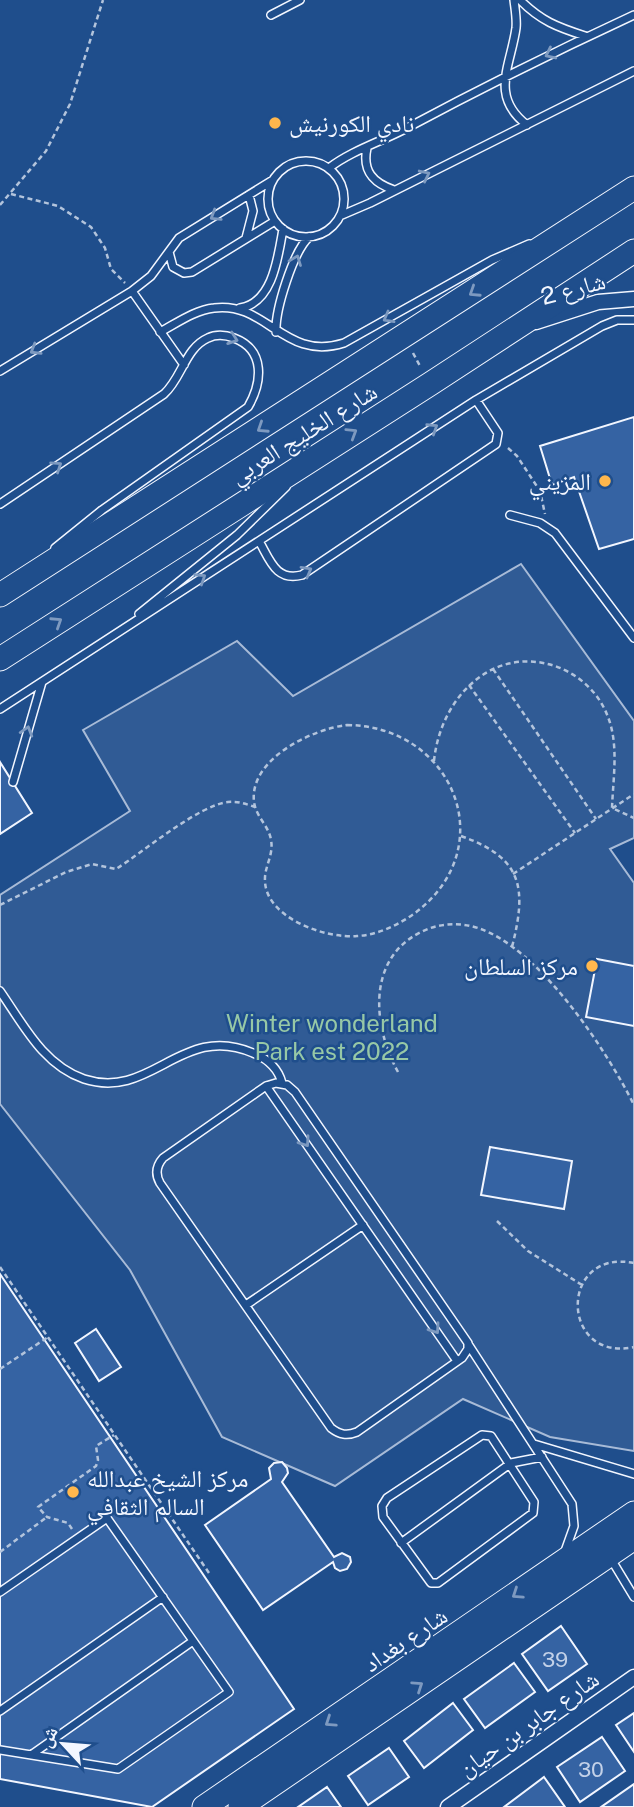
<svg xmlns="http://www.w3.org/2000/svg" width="634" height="1807" font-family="'Public Sans','Noto Naskh Arabic',sans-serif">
<rect width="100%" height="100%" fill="#1f4e8c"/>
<path fill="#305b95" stroke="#a8bbd7" stroke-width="2" d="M521,564l113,157v117l-24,11 24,34v568l-84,-14 -87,-38 -128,87 -113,-49 -92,-167 -130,-166v-209l130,-84 -47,-81 154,-89 56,55z"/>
<path fill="#3563a3" stroke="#f2f6ff" stroke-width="2" d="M634,417v122l-35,10 -25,-72 -22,8 -12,-39z
M0,762l32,51 -32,21z
M597,959l37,7v60l-48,-9z
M490,1147l82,14 -8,48 -83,-14z
M0,1274l294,435 -142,98 -152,-28z
M96,1329l25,38 -22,14 -24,-38z
M282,1462l5,6 1,5 -6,9 52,75 8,-4 8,4 1,5 -4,7 -7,2 -5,-3 -2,-6 -70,48 -58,-85 66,-46 -2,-11 5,-5z
M561,1626l26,38 -39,27 -26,-37z
M514,1663l21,29 -50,36 -21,-29z
M453,1703l20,27 -49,38 -20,-27z
M634,1713v39l-18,-27z
M602,1737l23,34 -45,31 -23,-35z
M389,1748l20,29 -41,28 -20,-29z
M544,1777l21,30h-61z
M634,1784v23h-33z
M327,1787l14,20h-43z"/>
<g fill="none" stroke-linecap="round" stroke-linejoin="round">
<g stroke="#f2f6ff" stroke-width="10">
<path id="lane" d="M514,0c1,9 3,19 2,28 -5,37 -27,68 11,97
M520,0c21,21 37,27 65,36
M271,15l29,-15
M367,148c-5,23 6,35 27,42
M268 199a38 38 0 1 1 76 0a38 38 0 1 1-76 0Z
M329,168c22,-17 51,-26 76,-39 75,-40 151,-78 229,-114
M342,215l28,-12 264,-132
M246,238l7,-27 -4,-16
M169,252l4,15 11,6 8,-1 83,-51
M132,291l52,74
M240,308c33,-5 38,-51 43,-79
M160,332c17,-9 35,-22 54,-24 53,-7 70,54 130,35l148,-83 37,-16
M276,332c-1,-22 17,-80 33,-95
M0,371l132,-80 19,-15 28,-38 94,-58
M0,504l164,-110c18,-16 21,-46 44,-56 8,-4 18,-3 26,0 32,12 28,45 14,69l-146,103 -47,38
M510,515l30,8 15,10 79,105
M259,541c11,19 17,41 43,34l194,-131 2,-11 -22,-33
M139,614l98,-79 49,-48
M0,709l476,-309 126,-74 15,-6h17
M13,782l29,-100
M0,991c23,33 43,74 84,88 68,22 97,-57 169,-26 15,6 25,15 29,30
M276,1083l11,2 8,7 173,251v6l-6,9 -105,74c-10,4 -17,3 -26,-4l-171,-245c-5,-9 -4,-17 3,-25l103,-72z
M266,1086l191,275
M246,1305l117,-80
M468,1344l104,160 2,22 -10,28
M482,1435l9,1 43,66 -1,11 -95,70h-7l-48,-66 -1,-11 5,-8z
M534,1444l100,30
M401,1543l110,-80 31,-6
M611,1559l23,38
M0,1592l107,-74 122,174 -111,77 -118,-19
M0,1711l163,-114
M31,1755l162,-114"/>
</g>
<g stroke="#f2f6ff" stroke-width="17">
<path id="street" d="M536,322l62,-20 36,-3
M448,1807l186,-130"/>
</g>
<g stroke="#f2f6ff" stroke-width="25">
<path id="primary" d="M0,595l634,-407
M0,659l430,-275 204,-133
M204,1807l430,-294
M240,1807l394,-269"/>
</g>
<path stroke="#b3c4dc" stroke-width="2.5" stroke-dasharray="5 3.5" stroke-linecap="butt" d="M11,194l47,12 33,21 14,21 6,21 14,14
M0,205l46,-54 24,-47 33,-104
M413,353l7,13
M508,448l9,8 23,35 5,23
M493,669l103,150
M469,685l106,148
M347,725c106,1 156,122 68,188 -17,12 -37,22 -58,23 -31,3 -91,-18 -92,-55 -1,-14 9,-26 6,-41 -2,-14 -15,-23 -17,-38 -5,-43 58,-73 93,-77z
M434,761c6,-61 56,-116 121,-95 25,9 44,27 53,51 11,28 5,62 4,91l22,10
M461,836c62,22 66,52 51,111
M513,874l121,-80
M0,905l66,-33 26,-8 24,5c27,-17 83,-64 112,-67 10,-1 18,2 27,5
M398,1072c-25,-45 -32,-113 23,-140 18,-9 38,-10 57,-4 61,20 128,121 156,177
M497,1221l31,30 54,34
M634,1263c-76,-15 -74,100 0,84
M0,1267l209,306
M0,1369l48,-32
M72,1529l-4,-6 -21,-6 -9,-10 58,-41 2,-6 -2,-14 18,-11
M0,1552l47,-35"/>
<use href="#lane" stroke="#1f4e8c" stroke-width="7"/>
<use href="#street" stroke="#1f4e8c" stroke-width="14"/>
<use href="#primary" stroke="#1f4e8c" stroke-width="23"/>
</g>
<defs><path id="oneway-chevron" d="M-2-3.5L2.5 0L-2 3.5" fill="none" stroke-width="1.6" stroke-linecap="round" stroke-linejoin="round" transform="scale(1.75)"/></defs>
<g stroke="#7e9ac0">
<use href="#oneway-chevron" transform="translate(550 54) rotate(154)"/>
<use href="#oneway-chevron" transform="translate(425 175) rotate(-26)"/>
<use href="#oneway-chevron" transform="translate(215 216) rotate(148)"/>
<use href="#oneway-chevron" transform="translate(296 260) rotate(-69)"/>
<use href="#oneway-chevron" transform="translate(474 292) rotate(147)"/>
<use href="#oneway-chevron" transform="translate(388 318) rotate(151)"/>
<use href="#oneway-chevron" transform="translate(233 339) rotate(19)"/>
<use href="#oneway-chevron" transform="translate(35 350) rotate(149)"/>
<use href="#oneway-chevron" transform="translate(262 428) rotate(147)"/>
<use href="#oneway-chevron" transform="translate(433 428) rotate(-33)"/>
<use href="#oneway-chevron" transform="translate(352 433) rotate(-32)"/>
<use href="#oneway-chevron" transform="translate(57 466) rotate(-34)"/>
<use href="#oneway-chevron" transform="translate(307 571) rotate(-29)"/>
<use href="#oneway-chevron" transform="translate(201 578) rotate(-33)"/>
<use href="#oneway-chevron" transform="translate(57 622) rotate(-33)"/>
<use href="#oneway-chevron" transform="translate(27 731) rotate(-73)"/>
<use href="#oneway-chevron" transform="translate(305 1142) rotate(55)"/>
<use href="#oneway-chevron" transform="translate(435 1329) rotate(55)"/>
<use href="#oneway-chevron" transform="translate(517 1594) rotate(146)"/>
<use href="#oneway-chevron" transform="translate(418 1686) rotate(-34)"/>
<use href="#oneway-chevron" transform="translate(330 1722) rotate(146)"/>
</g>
<g fill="#ffb74d" stroke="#1f4e8c" stroke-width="2.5">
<circle cx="275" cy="123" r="7"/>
<circle cx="605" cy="481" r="7"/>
<circle cx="592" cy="966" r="7"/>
<circle cx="73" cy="1492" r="7"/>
</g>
<g text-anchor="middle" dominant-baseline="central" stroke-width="5" stroke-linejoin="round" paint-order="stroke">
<g font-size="21" fill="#c3d1e8">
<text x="555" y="1659">39</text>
<text x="591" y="1769">30</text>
</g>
<g font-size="24" fill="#f2f6ff" stroke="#1f4e8c" text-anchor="start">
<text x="289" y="123">نادي الكورنيش</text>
<text x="591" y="481" text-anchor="end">المزيني</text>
<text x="578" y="966" text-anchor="end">مركز السلطان</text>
<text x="87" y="1478">مركز الشيخ عبدالله<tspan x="87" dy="28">السالم الثقافي</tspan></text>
</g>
<g font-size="24" fill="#f2f6ff" stroke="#1f4e8c">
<text transform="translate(573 288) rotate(-15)">شارع 2</text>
<text transform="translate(303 433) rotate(-32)">شارع الخليج العربي</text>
<text transform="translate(405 1639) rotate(-34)">شارع بغداد</text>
<text transform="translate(528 1723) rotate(-35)">شارع جابر بن حيان</text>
</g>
<g font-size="24" fill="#97c8a6" stroke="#1f4e8c">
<text x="332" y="1023">Winter wonderland<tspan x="332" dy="28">Park est 2022</tspan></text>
</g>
</g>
<g transform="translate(63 1744) rotate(296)" stroke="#1f4e8c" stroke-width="5" paint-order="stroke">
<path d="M0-5L12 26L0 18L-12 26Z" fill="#f2f6ff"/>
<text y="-10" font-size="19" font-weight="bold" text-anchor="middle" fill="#f2f6ff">ش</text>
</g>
</svg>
